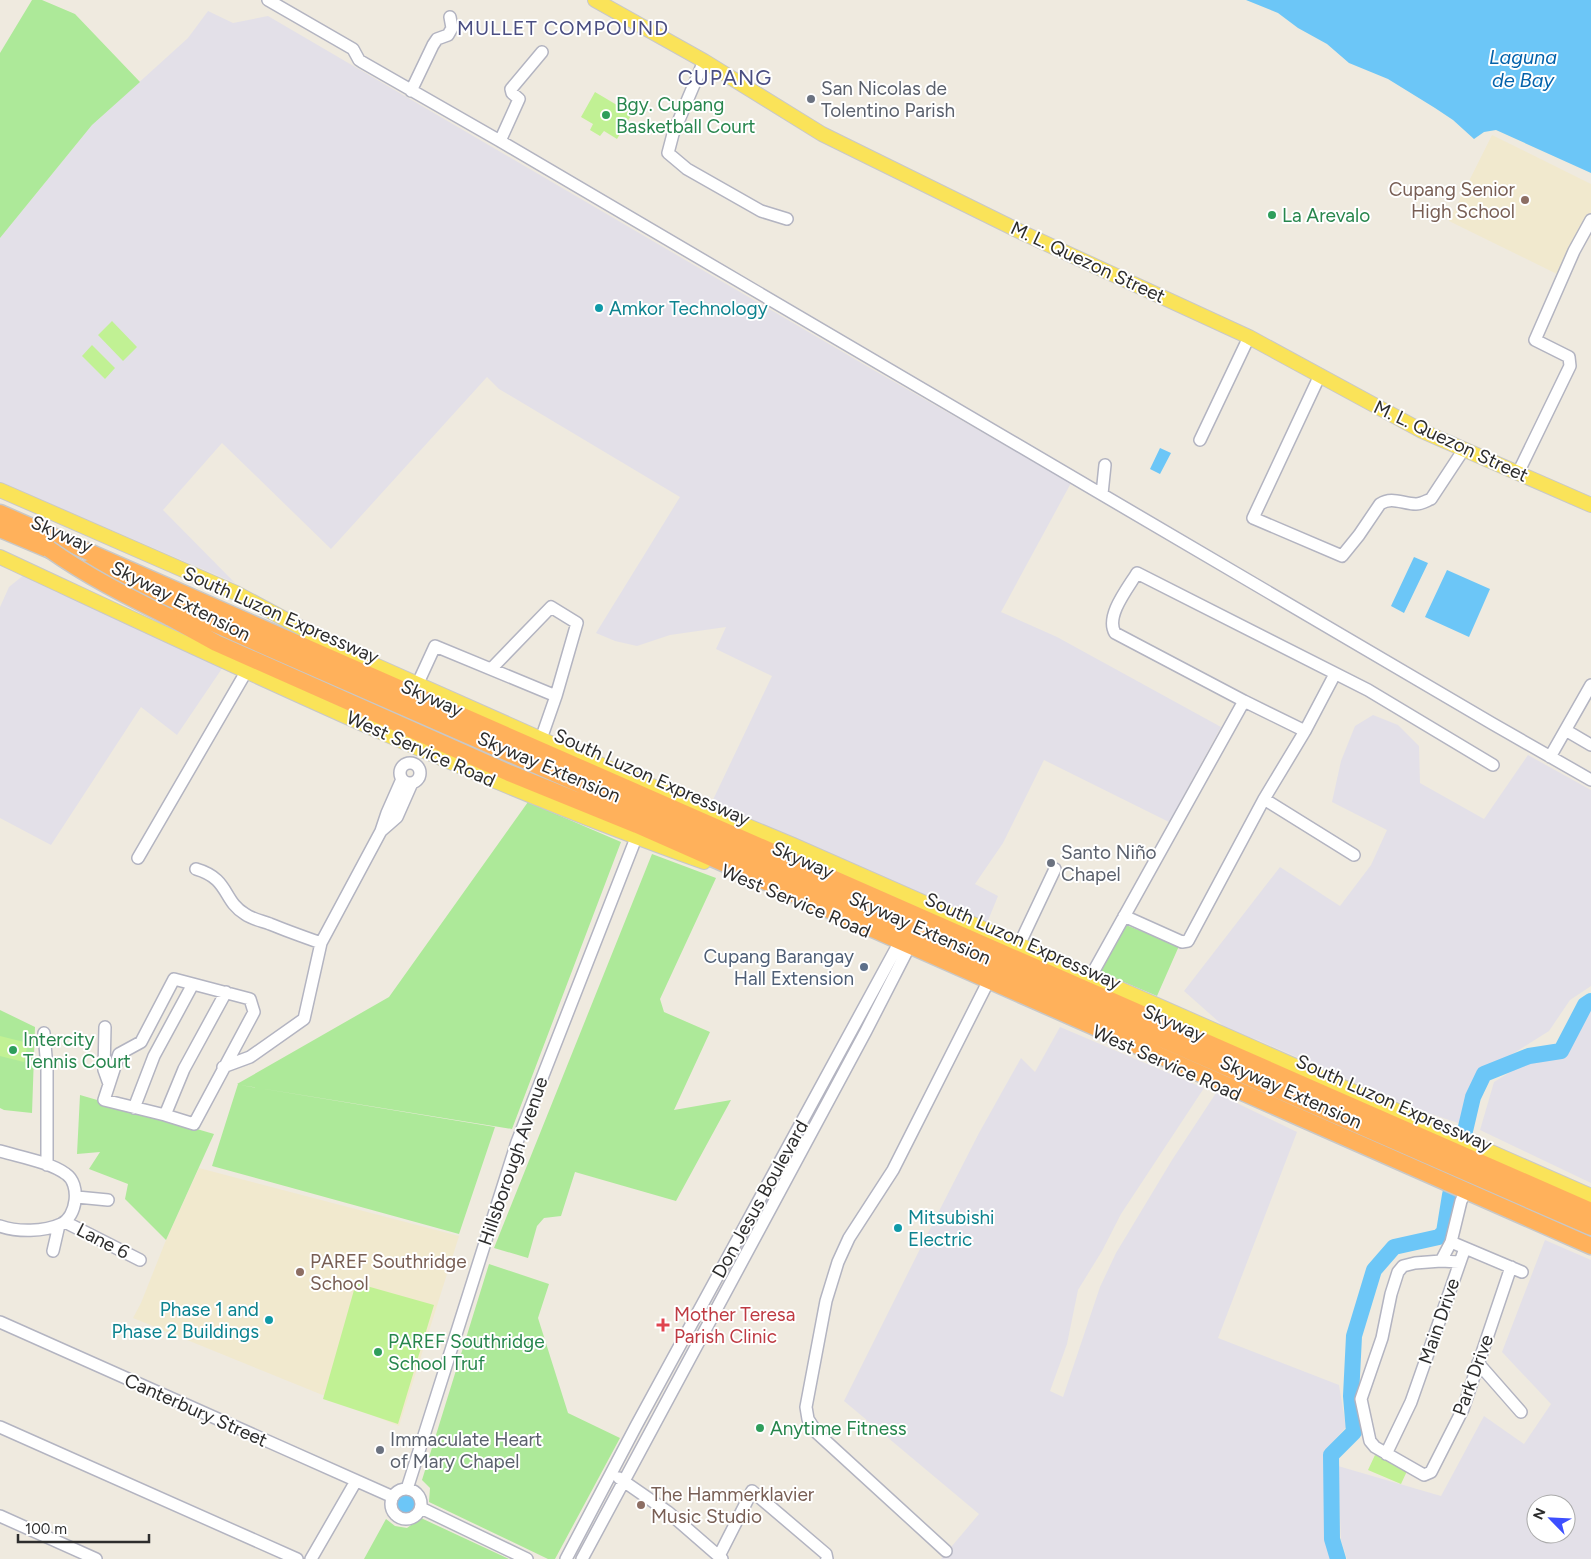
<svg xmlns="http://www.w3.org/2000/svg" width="1591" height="1559" font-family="Figtree,sans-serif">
<rect width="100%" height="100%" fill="#efeadf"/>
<path fill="#e3e0e8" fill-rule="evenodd" d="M208,11l25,12 35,-7 602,352 201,115 -70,129 56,25 164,90 -52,95 -125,-62 -41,83 -28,41 23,12 -11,27 -276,-119 61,-128 -56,-27 10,-22 -56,8 -33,11 -22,-5 -19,-8 84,-136 -181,-108 -12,-12 -156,172 -109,-106 -59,67 72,73 -235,-101v-244l92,-113 96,-87z
M25,574l198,93 -46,68 -36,-28 -90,138 -51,-27v-211l9,-20z
M1373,715l25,10 21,21 1,37 64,36 44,-64 63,35v196l-21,14 -21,31 -67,42 -18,52 -51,-17 -155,-68 -30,-10 -44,-39 96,-124 60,39 31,-41 16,-35 -55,-28 9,-41 14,-35z
M1591,1002v181l-111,-53 14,-48 31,-19 21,-9 18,-16 23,-33z
M1060,1027l144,61 -83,126 -19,37 -24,39 -11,54 -17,47 13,6 37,-110 16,-34 56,-93 44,-67 81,39 -79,206 121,47 7,42 -21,24v71l13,37h-397l38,-45 -135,-113 93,-186 42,-82 42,-75 14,14z
M1545,1240l46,20v299h-244l-6,-19 -3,-74 103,30 43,-80 40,28 27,-40 -49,-52zM1536,1504h30v30h-30z"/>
<path fill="#f1e9ce" d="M1492,135l99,49v32l-30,60 -112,-55z
M199,1168l260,68 -60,190 -266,-108 8,-15 25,-63z"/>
<path fill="#ade999" d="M32,0h10l33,14 65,68 -48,43 -92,113v-185z
M528,802l93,40 -109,287 -272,-44 255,42 -36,107 -247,-68 26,-82h-1l152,-87z
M652,854l64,24 -56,121 4,13 46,20 -36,78 57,-10 -55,101 -101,-29 -14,44 -17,2 -7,8 -9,32 -34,-10z
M1126,925l53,21 -22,50 -57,-24z
M0,1010l35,17 -3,86 -28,-3 -4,-2z
M80,1095l134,39 -48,106 -41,-41 3,-15 -39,-15 11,-17 -23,2z
M489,1264l60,20 -11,34 30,95 52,25 -65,121h-7l-119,-57 1,-14 -8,-8z
M421,1518l88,41h-145l22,-40 9,7 12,2z"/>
<path fill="#c1f194" d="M595,92l37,22 -15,25 -13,-8 -4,5 -10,-6 3,-6 -12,-7z
M112,321l25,26 -14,14 -25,-26z
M92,345l23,23 -10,11 -23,-23z
M0,1036l28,7 -4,19 -24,-6z
M356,1283l78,22 -36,119 -75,-25z
M1375,1455l33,14 -7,15 -33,-14z"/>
<path fill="#6cc6f7" d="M1246,0h345v173l-95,-43 -12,2 -10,7 -21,-19 -18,-12 -47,-29 -39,-16 -22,-19 -29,-16 -20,-15z
M1160,448l11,5 -11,21 -10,-5z
M1414,557l14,6 -24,50 -13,-7z
M1447,570l43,19 -21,48 -44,-20z
M395 1504a11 11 0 1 1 22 0a11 11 0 1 1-22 0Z"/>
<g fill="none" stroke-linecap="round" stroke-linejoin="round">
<path stroke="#6cc6f7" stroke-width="16" d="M1338,1559l-6,-20 -1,-84 23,-23 -3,-36 3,-60 20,-66 20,-23 45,-10 5,-5 6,-37 23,-98 11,-23 45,-18 32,-5 24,-46 6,-4"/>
<g stroke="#b3b4c1" stroke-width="14">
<path id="minor" d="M268,0l85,49 6,11 3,2 138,79 993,583 98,56
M704,61l-31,73 -5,19 19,16 74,42 26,8
M411,91l22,-46 4,-6 11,-4 4,-7 -2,-11
M500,141l19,-42 -7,-6 -1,-4 31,-37
M1320,375l-67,143 89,38 17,-21 21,-31c12,-8 23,0 36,0 5,0 10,-3 15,-5l33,-50
M1200,440l49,-103
M1518,473l52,-107 -1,-9 -34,-17 39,-89 17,-31
M1102,494l3,-29
M491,669l60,-62 26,16 -21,73 -15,43
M418,683l17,-37 121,50
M1305,731l-61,-30 -129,-68c-10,-17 13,-45 22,-60l231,117 125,75
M1567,731l24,14
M1550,757l41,-72
M400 773a10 10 0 1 1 20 0a10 10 0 1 1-20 0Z
M1264,799l90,56
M381,831l16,-14 15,-34
M138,858l108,-186
M196,869c34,10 26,31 49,45 7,5 17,7 25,10 17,7 34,13 51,19
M1124,916l58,26 6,-1 76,-142 41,-68 30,-57
M1019,945l36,-76
M1091,976l153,-275
M174,979l76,20 4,13 -60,112 -29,-9 -61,-15 15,-46 22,-12z
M105,1027l-1,43 5,14
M44,1033l3,35v97
M223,1067l27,-10 54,-38 17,-76 60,-112 6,-18 15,-34
M134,1108l20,-52 39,-72
M165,1115l19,-46 42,-77
M0,1151c20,6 50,11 66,23 15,10 11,43 -5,50 -17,8 -44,8 -61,2
M77,1197l31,3
M65,1222l75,38
M1451,1242l71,30
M53,1251l6,-26
M1441,1261l10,-19 10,-41 4,-8
M1459,1262l-18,-1 -26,2 -12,3 -5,6 -7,22 -9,44 -21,61 9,42 5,6 49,28 7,-3 32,-63 48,-142
M0,1322l393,175
M1478,1363l43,49
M0,1427l297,132
M1386,1454l25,-52 54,-154
M619,1478l49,34 54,47
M391 1504a15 15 0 1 1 30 0a15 15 0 1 1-30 0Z
M407,1489l110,-347 119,-304
M421,1508l106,51
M0,1516l96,43
M946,1551l-129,-118 -9,-14 -2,-12 20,-106 12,-39 11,-24 44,-68 94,-186
M719,1556l33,-65 74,63 1,5
M311,1559l45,-78
M566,1559l70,-133 262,-481
M582,1559l284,-528 42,-82"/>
</g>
<g stroke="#c8c8c8" stroke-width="16">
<path id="major" d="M595,0l109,61 118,73 201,99 226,104 173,94 169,74
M0,490l236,103 114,61 216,96 227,95 798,351
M0,557c232,108 463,219 704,305"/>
</g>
<g stroke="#c8c8c8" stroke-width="19">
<path id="highway" d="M0,513l1591,698
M0,529l62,26
M89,568l191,85 1311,574
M169,617l47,26 293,130 128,52 954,421"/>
</g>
<use href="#minor" stroke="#fff" stroke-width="11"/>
<use href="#major" stroke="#fae359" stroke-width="14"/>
<use href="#highway" stroke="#ffb15b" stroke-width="16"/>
<g stroke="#c8c8c8" stroke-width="19" stroke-linecap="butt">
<path id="highway-bridge" d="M49,549c38,27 78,47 120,68"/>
</g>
<use href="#highway-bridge" stroke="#ffb15b" stroke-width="16"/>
</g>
<g fill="#6b7280" stroke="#fff" stroke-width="2">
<circle cx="811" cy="99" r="5"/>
<circle cx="1051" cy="863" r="5"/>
<circle cx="380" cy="1450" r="5"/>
</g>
<g fill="#2e9e5b" stroke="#fff" stroke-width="2">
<circle cx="606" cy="115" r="5"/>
<circle cx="1272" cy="215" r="5"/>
<circle cx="13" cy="1050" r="5"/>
<circle cx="378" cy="1352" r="5"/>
<circle cx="760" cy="1428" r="5"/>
</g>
<g fill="#8d6e63" stroke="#fff" stroke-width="2">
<circle cx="1525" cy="200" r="5"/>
<circle cx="300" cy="1272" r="5"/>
<circle cx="641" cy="1505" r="5"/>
</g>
<g fill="#0f9aa8" stroke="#fff" stroke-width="2">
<circle cx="599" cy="308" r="5"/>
<circle cx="898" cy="1228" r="5"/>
<circle cx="269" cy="1320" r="5"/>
</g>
<circle fill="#5c6f8a" stroke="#fff" stroke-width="2" cx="864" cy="967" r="5"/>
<path fill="#e0444e" stroke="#fff" stroke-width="2" d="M660.5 1317.5h5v5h5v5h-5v5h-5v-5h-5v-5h5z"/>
<g text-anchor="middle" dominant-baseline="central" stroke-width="4" stroke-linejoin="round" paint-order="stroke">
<g font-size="19" fill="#5b616d" stroke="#fff" text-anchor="start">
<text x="821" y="88">San Nicolas de<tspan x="821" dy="22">Tolentino Parish</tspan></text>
<text x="1061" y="852">Santo Niño<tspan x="1061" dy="22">Chapel</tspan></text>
<text x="390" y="1439">Immaculate Heart<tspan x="390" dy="22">of Mary Chapel</tspan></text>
</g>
<g font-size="19" fill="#27864d" stroke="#fff" text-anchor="start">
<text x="616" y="104">Bgy. Cupang<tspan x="616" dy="22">Basketball Court</tspan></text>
<text x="1282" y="215">La Arevalo</text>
<text x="23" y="1039">Intercity<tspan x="23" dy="22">Tennis Court</tspan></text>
<text x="388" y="1341">PAREF Southridge<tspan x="388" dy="22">School Truf</tspan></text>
<text x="770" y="1428">Anytime Fitness</text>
</g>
<g font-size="19" fill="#785e54" stroke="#fff" text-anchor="start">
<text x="1515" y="189" text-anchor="end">Cupang Senior<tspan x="1515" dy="22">High School</tspan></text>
<text x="310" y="1261">PAREF Southridge<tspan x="310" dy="22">School</tspan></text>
<text x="651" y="1494">The Hammerklavier<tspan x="651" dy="22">Music Studio</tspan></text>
</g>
<g font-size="19" fill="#2d2d2d" stroke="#fff">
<text transform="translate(1088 262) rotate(25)">M. L. Quezon Street</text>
<text transform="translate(1451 441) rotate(25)">M. L. Quezon Street</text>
<text transform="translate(62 534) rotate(24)">Skyway</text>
<text transform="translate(181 601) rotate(27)">Skyway Extension</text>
<text transform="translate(281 615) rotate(24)">South Luzon Expressway</text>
<text transform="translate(432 698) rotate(24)">Skyway</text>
<text transform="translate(421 749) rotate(24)">West Service Road</text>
<text transform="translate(549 767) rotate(23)">Skyway Extension</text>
<text transform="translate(652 777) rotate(24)">South Luzon Expressway</text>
<text transform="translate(803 860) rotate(24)">Skyway</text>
<text transform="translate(796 901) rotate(23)">West Service Road</text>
<text transform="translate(920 928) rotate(24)">Skyway Extension</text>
<text transform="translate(1023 941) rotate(24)">South Luzon Expressway</text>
<text transform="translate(1174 1023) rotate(24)">Skyway</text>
<text transform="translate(1167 1063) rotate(24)">West Service Road</text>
<text transform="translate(1291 1092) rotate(24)">Skyway Extension</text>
<text transform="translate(1394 1103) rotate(24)">South Luzon Expressway</text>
<text transform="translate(513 1161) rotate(-71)">Hillsborough Avenue</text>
<text transform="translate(760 1199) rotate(-61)">Don Jesus Boulevard</text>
<text transform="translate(103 1241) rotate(27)">Lane 6</text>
<text transform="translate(1439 1321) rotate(-71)">Main Drive</text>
<text transform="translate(1473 1375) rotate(-70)">Park Drive</text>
<text transform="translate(196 1410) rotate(24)">Canterbury Street</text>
</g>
<g font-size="19" fill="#0d838f" stroke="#fff" text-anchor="start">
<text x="609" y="308">Amkor Technology</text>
<text x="908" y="1217">Mitsubishi<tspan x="908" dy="22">Electric</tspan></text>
<text x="259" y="1309" text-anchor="end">Phase 1 and<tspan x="259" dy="22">Phase 2 Buildings</tspan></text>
</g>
<g font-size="19" fill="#4e5e75" stroke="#fff" text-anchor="end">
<text x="854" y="956">Cupang Barangay<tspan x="854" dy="22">Hall Extension</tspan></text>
</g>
<g font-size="19" fill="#be3a42" stroke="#fff" text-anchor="start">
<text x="674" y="1314">Mother Teresa<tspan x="674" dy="22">Parish Clinic</tspan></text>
</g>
<g font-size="20" letter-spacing="1" fill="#4a4e82" stroke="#fff">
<text x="563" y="28">MULLET COMPOUND</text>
</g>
<g font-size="20" font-style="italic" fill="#0462aa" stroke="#fff">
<text x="1523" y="57">Laguna<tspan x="1523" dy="23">de Bay</tspan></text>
</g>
<g font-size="21" letter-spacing="1" fill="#4a4e82" stroke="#fff">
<text x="725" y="77">CUPANG</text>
</g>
</g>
<g transform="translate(1551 1519) rotate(294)"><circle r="24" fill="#ffffff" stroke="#ababab"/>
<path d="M0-4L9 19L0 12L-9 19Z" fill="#3d4fff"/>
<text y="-8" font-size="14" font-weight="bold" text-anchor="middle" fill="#2d2d2d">N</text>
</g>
<path d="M18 1534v8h131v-8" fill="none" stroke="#2d2d2d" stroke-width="2.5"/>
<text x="25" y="1534" font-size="15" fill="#2d2d2d" stroke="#ffffff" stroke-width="4" paint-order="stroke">100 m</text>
</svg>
